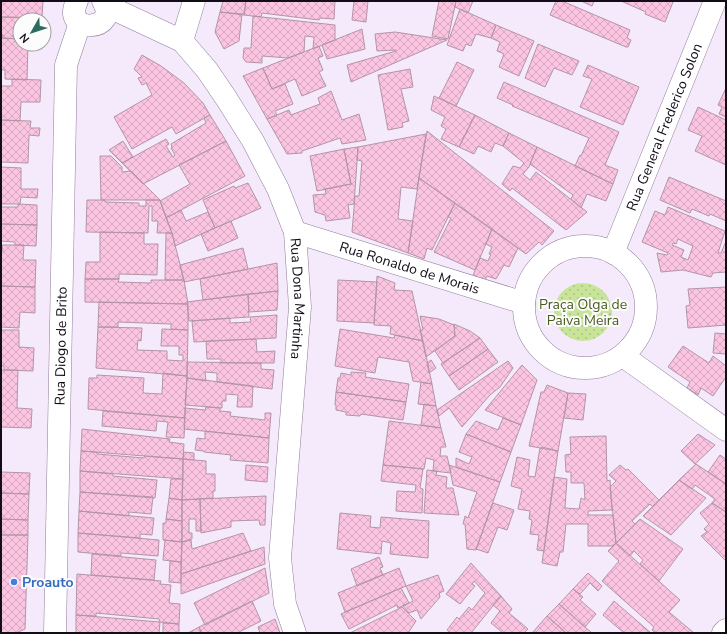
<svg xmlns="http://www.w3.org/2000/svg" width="727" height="634" font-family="'Nunito Sans',sans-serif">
<defs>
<pattern id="grass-dots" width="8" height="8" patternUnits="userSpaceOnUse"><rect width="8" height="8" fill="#c8e499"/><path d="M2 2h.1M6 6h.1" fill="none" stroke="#abc283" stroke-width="1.8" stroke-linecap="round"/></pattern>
<pattern id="building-cross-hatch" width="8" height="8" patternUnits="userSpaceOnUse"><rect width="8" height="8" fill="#fbc5e2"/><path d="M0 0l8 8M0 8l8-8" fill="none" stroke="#d6a8c1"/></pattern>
</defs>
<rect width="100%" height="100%" fill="#f5e9fc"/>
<path fill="url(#grass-dots)" d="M554 312a29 29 0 1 1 58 0a29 29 0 1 1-58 0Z"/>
<path fill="url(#building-cross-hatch)" stroke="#b594a6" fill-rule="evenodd" d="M1,1h42l-1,17 -41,-1z
M223,1h23l-2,14 -24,-3z
M246,1h89l-1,18 -14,-1 -1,2 -57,-7 -1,4 -17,-2z
M354,1h14l-2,21 -14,-2z
M439,1h17l-8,38 -16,-3z
M456,1h17l-5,12 -13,-6z
M556,1h6l68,29 -3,8 4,2 -3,7h-2l-76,-32z
M581,1h13l-2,5z
M621,1h50l2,1 -8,20 -20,-8 1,-2z
M460,9l36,16 -5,13 -15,-4 -5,12 -5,-2 -3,7 -16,-6z
M220,12l22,2 -3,27 -15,8 -9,-17z
M253,16l82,9v15l-22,9 1,-12 -9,-1 -1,16 -16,6 -26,-2v7l-16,-1 -3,-4 1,-10h7z
M1,17l41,1v2h-22v19l-19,-1 2,-3h-2z
M496,25l38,16 -15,35 -20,-9 5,-13 -7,-3 3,-9 -9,-4z
M362,29l3,20 -38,10 -5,-14z
M395,32l52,8 -96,42 -4,-17 49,-14v-1l-19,1 -2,-17z
M1,38l19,1v5h8l-1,36 -22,-1v-9h-4z
M538,44l41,17 -7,14 -18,-7 -9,19 -20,-9z
M319,46l4,10 -5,2 5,12 -4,2 7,14 -24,10 -7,-17 -23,10 -9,-21z
M142,55l19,11 23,17 19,20 7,12 -34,19 -4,-7 -40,22 -18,-32 38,-22 -6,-12 -4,2 -4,-7 4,-1 -8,-8z
M457,62l17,8 -18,36 -17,-8z
M588,65l51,22 -16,38 -43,-18 12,-28 -9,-3z
M263,68l9,21 13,-5 8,20 -18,7 2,4 -10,4 -24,-43z
M410,69l3,18 -12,2 8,32 -7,2 1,4 -15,3 -10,-55z
M12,79l29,1 -1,22h-19l-1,19 -19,-1v-34h11z
M504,82l115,50 -14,33 13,5 -5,14 -38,-18 5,-11 1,1 8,-18 -77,-32 1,-1 -16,-7z
M726,88v29l-7,-3 3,-7 -4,-2z
M331,91l11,29 17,-6 7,26 -24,4 -2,-6 -38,13v2l-15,1 -20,-35 22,-9 2,5 29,-11 -2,-6z
M434,96l41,19 -16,32 -18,-8 5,-10 -5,-3 4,-9 -14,-7z
M698,107l28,13v45l-31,-14 7,-15 -14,-6z
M210,115l16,26 -83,43 -21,-21 44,-24 3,5 -3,2 7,11 2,-2 -4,-7 1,-1 -1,-3 35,-21 -2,-5z
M475,115l34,18 -6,13 -8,-3 -4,9 -13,-6 -4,8 -15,-7z
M1,120l30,1 -1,7h10l-1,8 -10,-1 -1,28 -27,-1z
M427,131l127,100 -12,14 -3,-3 -13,12 -107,-76z
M509,133l28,14 -8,20 -6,7 7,6 6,-8 51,40 -21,18 -54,-42 -2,3 -8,-7 11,-18 7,2 4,-5 -21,-17z
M426,134l-9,55 -16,-2 -3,32 15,2 -5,32 -56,-21 3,-36h4l3,-35 -5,-1 1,-13z
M123,141l10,16 -11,6 -13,-13z
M226,141l19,35 -79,42 -6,-17 30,-17 -11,-19z
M358,147l-4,57 -6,1 2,13 -24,3 -1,-6 -10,-3 -2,-17 13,-1 -1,-5 26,-5 -7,-35z
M537,147l76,37 -7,17 -19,-7 -6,14 -10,-9 2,-4 -43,-31z
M344,149l7,35 -34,7 -7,-35z
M100,156h11l11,11v5l9,-1 29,29h-59z
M1,167l20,1v21h17l-1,9 -16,-1 -1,7h-19z
M669,177l57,24v20l-16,-7 -1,2 -17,-7 -2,4 -30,-13z
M419,178l36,25 -23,47 -5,-2 -3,11 -16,-6z
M248,183l13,25 -46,20 -12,-28 31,-14 1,2z
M87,200h18v2l34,1v3h7v-6h14l12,33h-15l1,-12h-6v-15h-3l-1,27 -62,-1z
M455,203l37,26 -17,41 -41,-18 17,-34 -3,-1z
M18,204l19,1v20l-36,-1v-17h17z
M668,207l57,24 -7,22h3l5,-12v31l-13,1 -2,4 -28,-7 -22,2 -4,-19 10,2 1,-2 -26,-11 13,-31 10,4zM678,239l15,7 -5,14 -7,-3 3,-7 -12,-5 1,-2 3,1z
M181,210l5,11 22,-9 7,16 -40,18 -3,-13 -6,-15z
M231,221l7,17 -30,13 -7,-17z
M1,224l36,1 -1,21 -21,-1v-3l-14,-1z
M492,229l26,19 -9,19 -5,-2 -8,14 -9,-3 -3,6 -12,-4 8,-20 8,3 3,-7h-2l3,-7 -6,-3z
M100,232l44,1v11h14l-1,31 -38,-1v5h-34l1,-17h14z
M166,233h6l12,47h-19z
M2,245h22l-1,15h13l-1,27 -34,-1v-35h2z
M243,248l5,21 -64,13 -4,-17z
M277,263l1,28 -75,9 -3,-21z
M377,276l18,7 -1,7 18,1 11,50 -33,-7 1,-8 -17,-1z
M85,279h34l-1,3 33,1v-3h33l4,24 -103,-2z
M338,280l39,2 -3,41 -37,-2z
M1,286l34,1v26l-15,-1 -1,16 -18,-1z
M726,287v38l-38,3 -2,-22 4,-1 -2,-16z
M278,291l-1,19 -28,2 -1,-18z
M248,294l1,23 -60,4 -2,-19z
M99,302l89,2v26l-17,-1v-5l-53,-2v5h-20z
M277,315l-1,23 -82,4 -2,-21 38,-3v5l21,-1 -1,-5z
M420,316l19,3 15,6 1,11 -29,21 -6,-27h3z
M454,324l16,7 10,7 -37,25 -8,-12 20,-15z
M98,327l44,1 -1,13 -3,-1 -1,10 30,1v9l16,1v-6h-4v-9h-18l1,-17 26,1 -1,46 -91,-8z
M340,329l54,9 1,-3 28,6 9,43 -19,-3 -4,-19 -31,-5 -3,16 -40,-7z
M1,330h18v17l15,1 -1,23 -29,-1v-4h-3z
M715,333l11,1v20l-13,-1z
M480,338l8,11 -39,27 -8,-12z
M256,339l1,13 18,-1 -1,12h-53v-4h-14l-1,-18z
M683,346l26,17 4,-7 13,10v11l-13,19 -12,-8 -3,7 -11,-7 3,-6 -22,-15z
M488,349l10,13 -39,28 -10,-14z
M431,360l5,8 -7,5 -2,-10z
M508,361l5,7 -13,19 -10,8 -28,32 -13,-19 -10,8 -2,-6z
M187,362l74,1v6l13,1 -2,19 -55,-7v-9l-12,-1 1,9 -19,-3z
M522,365l15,15 -16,45 -36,-15z
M1,370h17l-1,38 15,1 -1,19 -30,-1z
M351,372l15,1 -1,4 44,7 -3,18 -70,-10 2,-14h2l1,-5 10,2z
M163,373l24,3 -2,42 -97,-9 1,-31h8v-3l47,3 -1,15 19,1z
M187,378l66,8 -1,21h-15l1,-12 -12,-1v7h-4v7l-37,-3z
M421,382l11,2 4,22 -18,-2z
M547,385l21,8 -10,58 -29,-5 12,-54h3z
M336,392l70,10 -3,18 -42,-6 -1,2 -14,-1v-3l-10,-2v-5h-1z
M568,393l18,1 -3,26 -19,-2z
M424,404l12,2 5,22 -20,-3z
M206,407l14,1v3l11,1 -1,4 35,4v-7h6l-2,25 -85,-9 1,-21 20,2z
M103,411l82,7 -1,20 -18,-1 2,-15 -11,-1 -1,10 -54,-5z
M503,418l18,7 -10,27 -45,-18 10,-13 22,9z
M389,421l52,7 5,19h-5l-1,9h7l4,17 -18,-2 1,-11 -8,-2 -2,11 -41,-4z
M82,429l88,10 -1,3 15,2 -1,15 -102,-8z
M205,431l64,7 -1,25 -38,-3 1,-5 -27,-3v-1l-9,-1 2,-12 8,1z
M466,434l45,18 -11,30 -44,-15v-9l13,6 3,-7 -13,-5z
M698,434l17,11 -20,19 -14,-13z
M606,436l1,45 3,-1 2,30 -24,1v4h25l3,28 -4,3h-24v-22h-22l-3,28h-3l-3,14 -15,-3 12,-86 13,2 -2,29 14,1 2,-11 4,2 -1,-17h-13v-11h-5l-1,-17 6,-1 -1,-17z
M542,447l16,4 -14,100 -7,-1 2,-15 -9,-1 2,-14 -3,-1 1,-8 -12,-2 4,-20 -11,-3 6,-29 13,3 -2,16 7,1 5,-29 1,1z
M81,451l16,1v2l47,4 1,-2 38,3v20l-103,-8z
M184,452l10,1v7l-11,-1z
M720,455l6,4v25l-18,-12z
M183,459l23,2v13h9v17h-2v7l-31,2z
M696,464l30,20v28l-14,-9 3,-4 -20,-14 -3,4 -13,-9z
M246,465l22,2 -1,15 -22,-2z
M383,465l40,4 -3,19 3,1 -1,24 -26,-2 1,-20 18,1 1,-7 -35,-4z
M449,465l51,17 -24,68 -9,-1 -2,-25h-2l2,-8 3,2 9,-26 -24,-7z
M620,465l6,5 2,-1 31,31 -6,7 -3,-3 -18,17 3,3 -19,19 -6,-56 6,-6 -7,-6z
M427,470l10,1 -1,4 11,2 -1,11h7l6,27 -35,-2z
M80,471l33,3v2l44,4 -2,18 -75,-6z
M1,472l29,1 -1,21 -28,-1z
M171,479h12l-1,21 -13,-2z
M679,480l27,18 -35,37 -28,-19z
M80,492l73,5 -2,17 -22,-2v4l-50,-5z
M1,493l28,1 -1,26 -27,-1z
M266,496l-1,29h-5l-1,-5 -28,1v6l-30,6 -1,-34z
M169,498l13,2v21l-16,-2z
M200,499l1,32h-5v-12h-7v14h3v6l-10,3v-42z
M493,503l21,7 -7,20 -9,-3 -10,26 -12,-4z
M712,503l14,9v49l-25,-25 6,-4 -3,-3 5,-5 -9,-11z
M79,511l75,7 -2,17 -12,-1v4l-62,-5z
M340,513l31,3 -1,11 10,1 1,-11 48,4 -1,37 -38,-4 1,-11 -9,-2 -1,13 -44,-5z
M1,519l27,1v15h-27z
M166,519l16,2v21l-19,-2v-17h3z
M640,519l43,30 -24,32 -19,-17 3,-4 -9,-9 -4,5 -14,-13z
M78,533l81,7 -1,16 -37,-3v3l-43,-4z
M243,533l8,18 -70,23 1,-32 9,-2 1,9z
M1,535h27l-3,94 -9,4h-15z
M165,540l17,2 -1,20 -18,-2z
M616,543l64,57 -11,12 25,21h-38l-4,-3 2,-3 -52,-46 17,-20 -11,-10z
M264,547l1,17 -84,30v-20z
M92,554l64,6 -2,20 -63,-5z
M379,557l4,10 -3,1 3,7 -26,11 -6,-17z
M170,561l11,1v21l-12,-1z
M471,563l30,33 -30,37h-20l-4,-3 10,-13 2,2 10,-12 3,3 13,-17 -11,-12 -2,3 3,2 -15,18 -14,-10z
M265,568l4,25 -64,32 -11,-22z
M399,568l7,18 -61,26 -7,-19z
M588,573l14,13 -4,5 -8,-8 -10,11 -7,-5z
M77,574l84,7 -1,3 11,1 -2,18 11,1 -1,20 -19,-2 -1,-3 -63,-6v3l-20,-1z
M438,575l6,16 -5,2 1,4 -19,22 -4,-9 -8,3 -6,-7 10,-5 -7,-15z
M401,588l8,15 -11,5 -1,-3 -48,24 -8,-15z
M573,589l10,8 -3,3 16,14 -11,13 -26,-23z
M501,596l11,13 -3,4 19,16 -4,4h-21l-12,-10 9,-12 -7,-6z
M252,601l9,20 -24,12h-35l-3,-6z
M614,601l37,32h-27l-21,-18z
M559,604l26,23 7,6h-26l-19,-17z
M402,607l14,14 -8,12h-58z
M76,615l84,7 -1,11h-83z
M547,616l19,17h-32l-1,-1z
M275,619l5,14h-20l-2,-6z
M163,623l16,1v9h-16z
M199,627l2,6h-13z"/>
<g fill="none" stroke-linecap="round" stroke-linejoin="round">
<g stroke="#907d99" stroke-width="23">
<g id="minor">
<path d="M77,1c-17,35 45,30 26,0"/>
<path id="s1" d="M105,5l77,36 25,29 19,28 27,43 25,48 17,43 5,75 -20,251 5,46 10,29"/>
<path d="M182,41l12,-40"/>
<path id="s2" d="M295,232l229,71"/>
<circle cx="585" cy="307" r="61"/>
<path id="s3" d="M613,253l102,-252"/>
<path d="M623,356l103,74"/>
<path id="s4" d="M55,633l11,-568 14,-42"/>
<path d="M723,633l3,-3"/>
</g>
</g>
<use href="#minor" stroke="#fff" stroke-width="22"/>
</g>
<circle fill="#3f7fe0" stroke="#fcfcfc" stroke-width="1.5" cx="14" cy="582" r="4"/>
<g text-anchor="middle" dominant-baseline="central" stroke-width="4" stroke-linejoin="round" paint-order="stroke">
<g font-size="14" fill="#120c16" stroke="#fcfcfc">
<text stroke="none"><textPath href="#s3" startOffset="136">Rua General Frederico Solon</textPath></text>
<text stroke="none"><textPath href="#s2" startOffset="120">Rua Ronaldo de Morais</textPath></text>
<text stroke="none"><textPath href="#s1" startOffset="375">Rua Dona Martinha</textPath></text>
<text stroke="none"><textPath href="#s4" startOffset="287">Rua Diogo de Brito</textPath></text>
</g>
<g font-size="14" fill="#495d20" stroke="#fcfcfc">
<text x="583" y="304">Praça Olga de<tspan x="583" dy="16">Paiva Meira</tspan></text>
</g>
<g font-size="14" font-weight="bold" fill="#366cbe" stroke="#fcfcfc" text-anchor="start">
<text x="22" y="582">Proauto</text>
</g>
</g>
<rect width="727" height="634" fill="none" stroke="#120c16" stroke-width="4"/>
<g transform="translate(32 32) rotate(231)"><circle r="19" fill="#fcfcfc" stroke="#9e9ca0"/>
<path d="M0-3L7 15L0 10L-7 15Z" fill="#2b6e5f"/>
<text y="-6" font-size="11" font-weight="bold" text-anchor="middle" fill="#120c16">N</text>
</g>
</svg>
